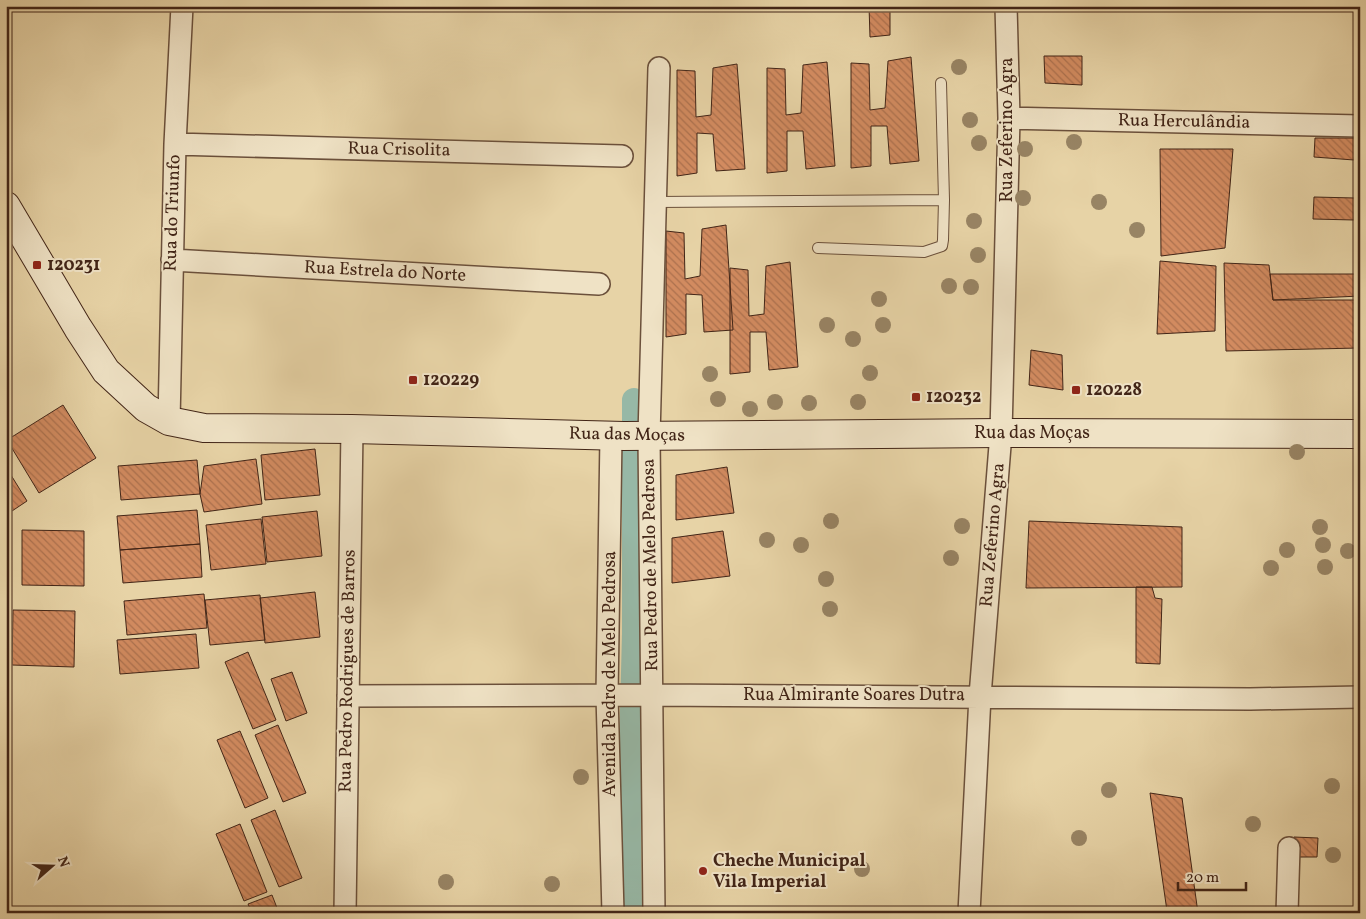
<svg xmlns="http://www.w3.org/2000/svg" width="1366" height="919" font-family="Vollkorn,serif">
<defs>
<pattern id="building-back-hatch" width="6" height="6" patternUnits="userSpaceOnUse" patternTransform="scale(1.25)"><rect width="6" height="6" fill="#d28b60"/><path d="M-1 5l2 2M0 0l6 6M5-1l2 2" fill="none" stroke="#ac714e"/></pattern>
</defs>
<rect width="100%" height="100%" fill="#e7d3a6"/>
<filter id="stains"><feTurbulence type="fractalNoise" baseFrequency=".004" numOctaves="4"/><feColorMatrix values="0 0 0 0 .2 0 0 0 0 .09 0 0 0 0 .02 0 0 0 .5 -.17"/></filter>
<radialGradient id="worn" r=".72"><stop offset=".6" stop-color="#630" stop-opacity="0"/><stop offset="1" stop-color="#630" stop-opacity=".3"/></radialGradient>
<g fill="none" stroke-linecap="round" stroke-linejoin="round">
<path stroke="#97b8a6" stroke-width="24" d="M630,913l-1,-89 5,-190v-234"/>
</g>
<path fill="url(#building-back-hatch)" stroke="#422517" d="M869,6h21v29l-20,2z
M1044,56h38v29l-37,-2z
M911,57l8,104 -29,3 -3,-38h-16v40l-20,2v-105l18,1 1,46 15,-2 3,-47z
M827,62l8,104 -29,3 -3,-38h-16v40l-20,2v-105l18,1 1,46 15,-2 2,-48z
M737,64l8,105 -29,2 -3,-37 -16,-1v40l-20,3v-106l18,1 1,46 15,-2 2,-47z
M1315,138h42l-3,22 -40,-3z
M1160,149h73l-8,99 -64,8z
M1314,197l41,1 -1,22 -41,-1z
M726,225l7,105 -29,2 -2,-37 -16,-1v40l-20,3v-106l18,2 1,46 15,-3 2,-47z
M1160,261l56,5 -1,65 -58,3z
M790,262l8,105 -29,3 -3,-38h-16v40l-20,2v-106l18,2 1,46 15,-2 2,-48z
M1224,263l45,2 4,35h87l-1,48 -133,3z
M1270,274h90v22l-87,4z
M1031,350l31,5 1,35 -34,-5z
M63,405l33,53 -57,35 -32,-53z
M315,449l5,46 -55,5 -4,-45z
M256,459l6,45 -58,8 -4,-18 4,-28z
M197,460l3,34 -79,6 -3,-34z
M6,467l21,34 -21,14z
M727,467l7,46 -58,7v-45z
M197,510l3,34 -80,6 -3,-34z
M317,511l5,45 -55,6 -5,-45z
M261,519l5,45 -55,6 -5,-45z
M1029,521l153,6v60l-156,1z
M22,530l62,1v55l-62,-1z
M723,531l7,45 -58,7v-45z
M200,544l2,33 -79,6 -3,-33z
M1136,587h16l3,11 7,1 -2,65 -24,-1z
M315,592l5,45 -55,6 -5,-45z
M204,594l3,34 -80,7 -3,-34z
M260,595l5,45 -55,5 -5,-45z
M13,610l62,1 -1,56 -62,-2z
M196,634l3,34 -79,6 -3,-34z
M248,652l28,68 -23,9 -28,-67z
M292,672l15,41 -21,8 -15,-42z
M278,725l28,68 -23,9 -28,-67z
M240,731l28,67 -23,10 -28,-68z
M1150,793l32,5 16,115 -31,-2z
M275,810l27,68 -23,9 -28,-67z
M240,824l27,68 -23,9 -28,-67z
M1294,837l24,1 -1,19h-22z
M272,895l7,18h-27l-4,-9z"/>
<g fill="none" stroke-linecap="round" stroke-linejoin="round">
<g stroke="#6b503b" stroke-width="12">
<path id="lane" d="M656,202l288,-2 -3,-117
M818,248l106,4 18,-6 1,-6 1,-40"/>
</g>
<g stroke="#6b503b" stroke-width="24">
<path id="street" d="M1009,118l351,8
M175,144l447,12
M172,260l427,24
M169,421l6,-277 7,-138
M611,436l-4,259 6,218
M348,696l305,-1 597,4 110,-2
M345,913l7,-484
M654,913l-5,-477 10,-368
M969,913l11,-217 21,-263 8,-315 -3,-112
M1287,913l2,-65"/>
</g>
<g stroke="#422517" stroke-width="30">
<path id="secondary" d="M6,206l72,122 28,43 40,37 23,13 35,7 148,1 272,7 377,-3 359,1"/>
</g>
<use href="#lane" stroke="#efe2c5" stroke-width="10"/>
<use href="#street" stroke="#efe2c5" stroke-width="21"/>
<use href="#secondary" stroke="#efe2c5" stroke-width="28"/>
</g>
<g fill="#988464">
<circle cx="959" cy="67" r="8"/>
<circle cx="970" cy="120" r="8"/>
<circle cx="1074" cy="142" r="8"/>
<circle cx="979" cy="143" r="8"/>
<circle cx="1025" cy="149" r="8"/>
<circle cx="1023" cy="198" r="8"/>
<circle cx="1099" cy="202" r="8"/>
<circle cx="974" cy="221" r="8"/>
<circle cx="1137" cy="230" r="8"/>
<circle cx="978" cy="255" r="8"/>
<circle cx="949" cy="286" r="8"/>
<circle cx="971" cy="287" r="8"/>
<circle cx="879" cy="299" r="8"/>
<circle cx="827" cy="325" r="8"/>
<circle cx="883" cy="325" r="8"/>
<circle cx="853" cy="339" r="8"/>
<circle cx="870" cy="373" r="8"/>
<circle cx="710" cy="374" r="8"/>
<circle cx="718" cy="399" r="8"/>
<circle cx="775" cy="402" r="8"/>
<circle cx="858" cy="402" r="8"/>
<circle cx="809" cy="403" r="8"/>
<circle cx="750" cy="409" r="8"/>
<circle cx="1297" cy="452" r="8"/>
<circle cx="831" cy="521" r="8"/>
<circle cx="962" cy="526" r="8"/>
<circle cx="1320" cy="527" r="8"/>
<circle cx="767" cy="540" r="8"/>
<circle cx="801" cy="545" r="8"/>
<circle cx="1323" cy="545" r="8"/>
<circle cx="1287" cy="550" r="8"/>
<circle cx="1348" cy="551" r="8"/>
<circle cx="951" cy="558" r="8"/>
<circle cx="1325" cy="567" r="8"/>
<circle cx="1271" cy="568" r="8"/>
<circle cx="826" cy="579" r="8"/>
<circle cx="830" cy="609" r="8"/>
<circle cx="581" cy="777" r="8"/>
<circle cx="1332" cy="786" r="8"/>
<circle cx="1109" cy="790" r="8"/>
<circle cx="1253" cy="824" r="8"/>
<circle cx="1079" cy="838" r="8"/>
<circle cx="1333" cy="855" r="8"/>
<circle cx="862" cy="869" r="8"/>
<circle cx="446" cy="882" r="8"/>
<circle cx="552" cy="884" r="8"/>
</g>
<g fill="#8f2418" stroke="#efe2c5" stroke-width="2">
<rect x="32" y="260" width="10" height="10" rx="2.5"/>
<rect x="408" y="375" width="10" height="10" rx="2.5"/>
<rect x="1071" y="385" width="10" height="10" rx="2.5"/>
<rect x="911" y="392" width="10" height="10" rx="2.5"/>
<circle cx="703" cy="871" r="5"/>
</g>
<g text-anchor="middle" dominant-baseline="central" stroke-width="4" stroke-linejoin="round" paint-order="stroke">
<g font-size="18" fill="#422517" stroke="#efe2c5">
<text transform="translate(1184 122) rotate(1)">Rua Herculândia</text>
<text transform="translate(1007 130) rotate(-90)">Rua Zeferino Agra</text>
<text transform="translate(399 150) rotate(1)">Rua Crisolita</text>
<text transform="translate(173 213) rotate(-88)">Rua do Triunfo</text>
<text transform="translate(385 272) rotate(3)">Rua Estrela do Norte</text>
<text x="1032" y="433">Rua das Moças</text>
<text transform="translate(627 435) rotate(1)">Rua das Moças</text>
<text transform="translate(993 535) rotate(-85)">Rua Zeferino Agra</text>
<text transform="translate(651 565) rotate(-91)">Rua Pedro de Melo Pedrosa</text>
<text transform="translate(348 671) rotate(-89)">Rua Pedro Rodrigues de Barros</text>
<text transform="translate(610 674) rotate(-90)">Avenida Pedro de Melo Pedrosa</text>
<text x="854" y="695">Rua Almirante Soares Dutra</text>
</g>
<g font-size="18" font-weight="bold" fill="#422517" stroke="#efe2c5" text-anchor="start">
<text x="47" y="265">120231</text>
<text x="423" y="380">120229</text>
<text x="1086" y="390">120228</text>
<text x="926" y="397">120232</text>
<text x="713" y="861">Cheche Municipal<tspan x="713" dy="21">Vila Imperial</tspan></text>
</g>
</g>
<rect width="1366" height="919" fill="none" stroke="#e7d3a6" stroke-width="25"/>
<rect x="8" y="8" width="1351" height="904" fill="none" stroke="#422517" stroke-width="2.5"/>
<rect x="12" y="12" width="1341" height="894" fill="none" stroke="#422517"/>
<g transform="translate(52 866) rotate(70)" stroke="#efe2c5" stroke-width="4" paint-order="stroke">
<path d="M0-4L9 19L0 12L-9 19Z" fill="#422517"/>
<text y="-8" font-size="14" font-weight="bold" text-anchor="middle" fill="#422517">N</text>
</g>
<path d="M1178 882v8h68v-8" fill="none" stroke="#422517" stroke-width="2.5"/>
<text x="1186" y="882" font-size="15" fill="#422517" stroke="#efe2c5" stroke-width="4" paint-order="stroke">20 m</text>
<rect width="100%" height="100%" filter="url(#stains)"/>
<rect width="100%" height="100%" fill="url(#worn)"/>
</svg>
